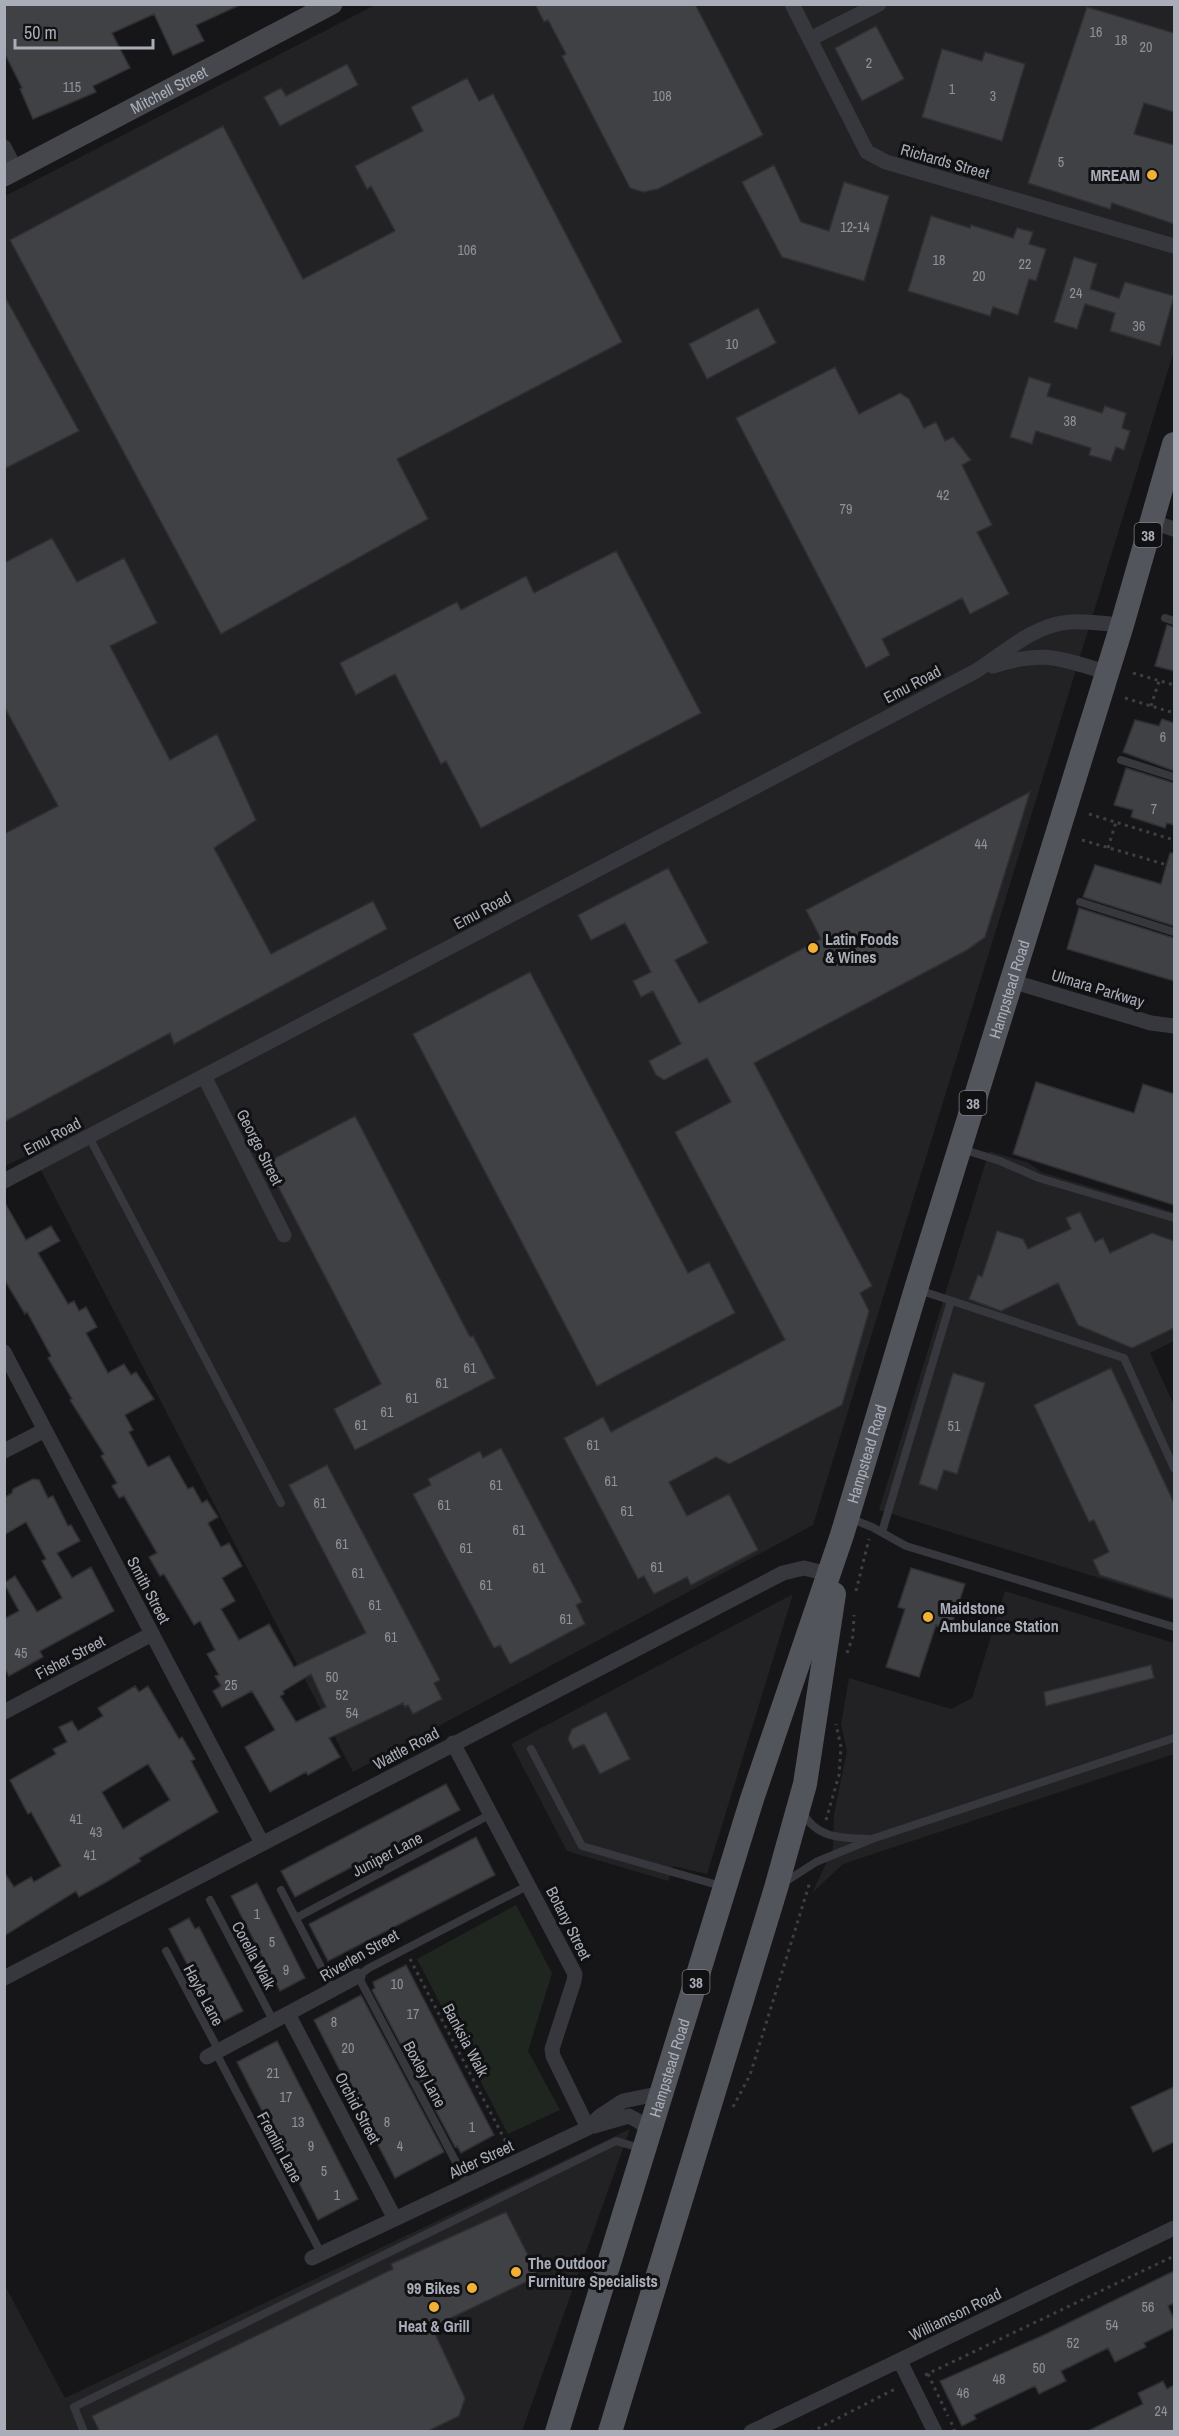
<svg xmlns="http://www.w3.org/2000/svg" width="1179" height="2436" font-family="'Archivo Narrow',sans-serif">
<rect width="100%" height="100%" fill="#161618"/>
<path fill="#222225" d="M375,5h799v346l-361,1174 -460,247 -321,-619 -27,13v-970z
M989,1151l40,12 12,9 133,40v129l-24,12 24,52v196l-295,-91z
M1005,1591l169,52v111l-331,110 -31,29 21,-44 1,-35 13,-63 -6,-27 8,-46 102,31 21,-11z
M793,1594l-86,280 -34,-8 -5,15 -101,-30 -56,-107z
M630,2129l-108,302h-517l-1,-147 61,114z"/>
<path fill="#1e261f" d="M516,1905l36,68 -24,78 32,59 -52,24 -91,-175z"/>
<path fill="#404145" stroke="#303034" stroke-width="1.5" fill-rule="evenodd" d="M4,4h238l-46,21 8,16 -31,14 -19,-41 -42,19 18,35 -37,18 3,6 -63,27 -13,-30 2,-1 -18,-36z
M535,4h160l68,131 -105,54 -15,3 -13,-4 -68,-132 4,-2 -18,-34 -4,2z
M1087,7l87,26v79l-30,-9 -10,31 40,11v79l-62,-21 -2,6 -82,-26z
M876,26l28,53 -42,22 -27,-53z
M942,49l40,12 3,-9 40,12 -23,77 -80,-24z
M347,64l11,21 -78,41 -16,-29 17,-9 5,8z
M467,78l12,23 14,-7 129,248 -225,117 31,60 -207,115 -211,-394 213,-114 80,153 92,-48 -24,-45 -4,3 -12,-23 68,-35 -12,-24z
M774,165l27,57 28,9 15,-49 45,14 -25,85 -82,-24 -40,-75z
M931,216l39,12 1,-3 42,13 4,-10 16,4 -4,12 17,5 -10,32 -7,-2 -11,36 -25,-8 -3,9 -82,-25z
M1074,257l23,7 -7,25 29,9 6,-16 49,14 -14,50 -50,-15 5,-18 -30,-9 -8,25 -23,-7z
M4,295l75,136 -75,38z
M758,308l18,35 -69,36 -18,-35z
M835,367l24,47 41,-21 9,6 15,29 12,-6 9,19 8,-4 18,23 -9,5 30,60 -15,7 32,62 -39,20 -8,-16 -80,41 8,16 -24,13 -130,-250z
M1029,377l22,7 -4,12 55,17 3,-7 21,7 -4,15 8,3 -6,19 -8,-3 -5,14 -22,-6 2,-7 -55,-17 -4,13 -22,-7z
M52,538l25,44 47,-24 33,65 -47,23 60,114 47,-26 39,86 -42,28 57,106 102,-53 14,28 -213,115 -4,-11 -166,89v-288l54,-28 -54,-100v-143z
M616,551l85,162 -220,115 -35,-67 -5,3 -46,-90 -39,21 -16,-32 117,-61 4,8 65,-34 8,17z
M1167,625l7,2v44l-19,-5z
M1162,719l12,4v48l-51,-19 12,-32 24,6z
M1126,768l48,15v42l-7,-2 -2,5 -34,-11 2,-7 -19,-5z
M1030,792l-45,145 -18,13 -213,113 118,223 -12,7 9,18 -27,94 -113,59 -13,-7 -47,25 18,34 42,-22 29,56 -67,35 -4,-8 -33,17 -10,-18 -6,3 -74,-141 39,-21 8,15 174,-92 -110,-208 56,-30 -24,-44 -43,22 -8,-5 -7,-14 32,-17 -28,-53 -12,6 -8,-16 18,-9 -26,-49 -34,17 -13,-25 90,-47 40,75 -33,17 24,43 122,-64 -15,-29z
M1170,853h4v73l-91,-29 12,-32 66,19z
M1079,908l95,30v43l-107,-32z
M530,972l158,301 21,-11 26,51 -138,73 -184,-352z
M1036,1082l98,31 9,-29 31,10v111l-161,-51z
M355,1116l115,221 3,-1 22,42 -140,72 -21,-41 47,-25 -115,-221z
M4,1201l22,39 25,-14 9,15 -22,12 30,51 6,-3 5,10 7,-4 11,20 -11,6 22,40 16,-9 7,11 5,-3 18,27 -29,16 8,15 -4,2 19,35 21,-11 19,33 5,-2 9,16 5,-3 11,17 -10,6 13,24 8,-4 13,23 -20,12 13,23 -14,8 18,31 30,-16 25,43 72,-34 -77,-148 38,-20 113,215 -6,3 8,16 -29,15 -5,-9 -3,2 -2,-4 -74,35 11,19 -32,18 -2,-3 -36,20 -25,-45 30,-17 -23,-39 -30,16 -9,-16 8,-5 -6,-10 4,-1 -12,-21 8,-4 -15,-29 -6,4 -30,-51 -4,2 -11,-19 8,-4 -33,-57 -5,2 -7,-12 5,-3 -16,-27 3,-2 -34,-54 2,-1 -24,-41 3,-2 -24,-44 -2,2 -21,-35zM311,1674l15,33 -30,15 -16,-26 4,-2 -1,-3z
M1080,1212l15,30 8,-4 7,15 42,-20 22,8v87l-42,20 -54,-23 -20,-42 -57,28 -32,-12 9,-24 4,2 15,-46 26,8 5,10 43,-20 -5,-11z
M1111,1368l63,135v96l-74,-24 -7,-15 16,-8 -15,-32 -5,2 -55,-117z
M953,1373l32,10 -28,91 -13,-4 -7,20 -18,-6z
M501,1448l81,154 -6,3 9,19 -75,40 -10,-19 -6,3 -81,-154 18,-9 -3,-6 52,-28 3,7z
M33,1479l6,1 9,18 5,-2 15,30 3,-1 9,16 -23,12 15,25 19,-11 23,44 -74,40 3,6 -34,19 -5,-9v-48l15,-8 -15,-28 11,-7 22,36 25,-14 -20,-37 4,-2 -20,-37 -22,13v-37l8,-5 1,-4z
M911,1568l54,16 -15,46 -14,-5 -17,52 -33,-10 19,-58 -7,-2z
M1151,1665l3,13 -108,28 -2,-14z
M135,1686l4,6 9,-6 31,53 3,-2 13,22 -4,2 27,51 -79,46 2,3 -33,20 -29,16 -3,-6 -72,45v-64l10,15 17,-10 3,5 27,-16 -30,-54 -3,2 -18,-34 46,-26 -3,-5 14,-7 -8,-15 13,-6 6,10 25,-15 -5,-8zM148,1764l22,36 -47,29 -21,-37z
M606,1712l24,47 -30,15 -16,-30 -11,5 -5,-10 4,-10z
M446,1784l14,26 -165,87 -14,-26z
M476,1837l19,38 -167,86 -19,-37z
M257,1883l48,95 -25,13 -49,-95z
M189,1918l6,11 4,-2 44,84 -25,13 -49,-95z
M406,1965l88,170 -33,18 -4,-7 -2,1 -83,-157 3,-2 -2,-6z
M361,1995l83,157 -49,26 -81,-158z
M277,2041l81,158 -40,21 -81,-158z
M1174,2087v55l-21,10 -22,-45z
M506,2212l30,59 -4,8 -100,48 33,71 -6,18 -33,16h-326l-8,-16 301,-147 -2,-5z
M1174,2271v32l-6,3 6,14v8l-30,15 2,4 -31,15 -7,-14 -47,23 5,10 -27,13 -4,-8 -61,29 2,4 -14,7 -22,-45 104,-46z
M1163,2381l4,8 7,-4v47h-88l57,-28 -5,-11z"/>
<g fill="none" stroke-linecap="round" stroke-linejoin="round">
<path stroke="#3d3f44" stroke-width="3" stroke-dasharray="3 4.5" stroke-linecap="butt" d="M1133,673l41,12
M1125,698l49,15
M1151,706l8,-25
M1089,814l85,26
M1082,840l92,27
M1108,848l8,-26
M856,1591l13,-52
M847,1653l6,-17 1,-21
M826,1820l13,-45 2,-28 -5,-23
M410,1959l96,183
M733,2107l17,-32 60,-193
M928,2374l20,42
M925,2375l249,-119
M951,2422l4,10
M811,2432l84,-43"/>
<path stroke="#37383d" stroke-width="8" d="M1165,618l9,3
M1121,760l53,17
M1080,902l94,30
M89,1137l192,366
M962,1149l38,12 39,17 135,40
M919,1290l205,68 50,110
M849,1518l23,9 34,19 268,81
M882,1532l69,-231
M531,1749l51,97 139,40
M802,1811c14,28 40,27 67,28
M785,1882l31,-20 56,-23 302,-101
M281,1890l52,100
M210,1900l64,122
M296,1918l195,-104
M166,1951l53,100
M216,2053l105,200
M468,2185l-110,-209 11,-8 160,-83
M84,2432l-10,-25 542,-266 24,7"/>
<path stroke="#37383d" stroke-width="15" d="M792,4l75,148 19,10 288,84
M810,39l69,-35
M4,147l12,23
M1152,522l22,7
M993,666c50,-16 65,-8 113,6
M1011,981l140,42 23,3
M204,1076l80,159
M4,1181l972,-510c28,-18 59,-47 94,-49 17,-1 35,2 52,3
M4,1352l258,491
M4,1451l41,-21
M4,1712l148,-78
M453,1743l122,231 -1,7 -22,68 1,7 35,72
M4,1978l779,-405 21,-5 24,6
M288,2014l107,205
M207,2057l151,-81
M594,2126l35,-10 11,6 10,10
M312,2258l276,-130 12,-12 23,-15 39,-8
M900,2361l35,71
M751,2432l423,-204"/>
<path stroke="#45474d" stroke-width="21" id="s1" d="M4,176l328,-172"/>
<g stroke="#53555c" stroke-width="24">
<path id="s2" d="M557,2432l195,-633 90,-264 74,-246 206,-664 52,-181"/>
<path d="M610,2432l166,-544 29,-104 29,-190"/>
</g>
</g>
<g fill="#f2b134" stroke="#111113" stroke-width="2">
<circle cx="1152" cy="175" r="6"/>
<circle cx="813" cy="948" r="6"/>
<circle cx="928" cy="1617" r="6"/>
<circle cx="516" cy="2272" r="6"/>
<circle cx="472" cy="2288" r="6"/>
<circle cx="434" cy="2307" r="6"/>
</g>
<g text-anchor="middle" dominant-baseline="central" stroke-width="6" stroke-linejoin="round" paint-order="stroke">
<g font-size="14" fill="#8e929b">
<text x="1096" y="32">16</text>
<text x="1121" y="40">18</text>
<text x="1146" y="47">20</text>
<text x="869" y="63">2</text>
<text x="72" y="87">115</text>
<text x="952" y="89">1</text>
<text x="662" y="96">108</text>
<text x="993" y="96">3</text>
<text x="1061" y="162">5</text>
<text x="855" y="227">12-14</text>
<text x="467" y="250">106</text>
<text x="939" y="260">18</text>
<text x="1025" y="264">22</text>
<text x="979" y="276">20</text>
<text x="1076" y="293">24</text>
<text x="1139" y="326">36</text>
<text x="732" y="344">10</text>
<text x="1070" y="421">38</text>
<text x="943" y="495">42</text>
<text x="846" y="509">79</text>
<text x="1163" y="737">6</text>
<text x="1154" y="809">7</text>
<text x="981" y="844">44</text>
<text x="470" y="1368">61</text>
<text x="442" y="1383">61</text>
<text x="412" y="1398">61</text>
<text x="387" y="1412">61</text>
<text x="361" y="1425">61</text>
<text x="954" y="1426">51</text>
<text x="593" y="1445">61</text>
<text x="611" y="1481">61</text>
<text x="496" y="1485">61</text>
<text x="320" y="1503">61</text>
<text x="444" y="1505">61</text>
<text x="627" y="1511">61</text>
<text x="519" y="1530">61</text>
<text x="342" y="1544">61</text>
<text x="466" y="1548">61</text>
<text x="657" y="1567">61</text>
<text x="539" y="1568">61</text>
<text x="358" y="1573">61</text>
<text x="486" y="1585">61</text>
<text x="375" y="1605">61</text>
<text x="566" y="1619">61</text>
<text x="391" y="1637">61</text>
<text x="21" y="1653">45</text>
<text x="332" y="1677">50</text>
<text x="231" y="1685">25</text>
<text x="342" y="1695">52</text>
<text x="352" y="1713">54</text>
<text x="76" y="1819">41</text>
<text x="96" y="1832">43</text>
<text x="90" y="1855">41</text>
<text x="257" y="1914">1</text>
<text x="272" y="1942">5</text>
<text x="286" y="1970">9</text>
<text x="397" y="1984">10</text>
<text x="413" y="2014">17</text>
<text x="334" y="2022">8</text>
<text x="348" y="2048">20</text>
<text x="273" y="2073">21</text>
<text x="286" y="2097">17</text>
<text x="298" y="2122">13</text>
<text x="387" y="2122">8</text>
<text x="472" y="2127">1</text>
<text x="311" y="2146">9</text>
<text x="400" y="2146">4</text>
<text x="324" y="2171">5</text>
<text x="337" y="2195">1</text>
<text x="1148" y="2307">56</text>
<text x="1112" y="2325">54</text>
<text x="1073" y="2343">52</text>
<text x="1039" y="2368">50</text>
<text x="999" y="2379">48</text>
<text x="963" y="2393">46</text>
<text x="1161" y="2411">24</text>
</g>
<g fill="#111113" stroke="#7b7e86" stroke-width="1.5">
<rect x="1134.5" y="523" width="27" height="24" rx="4.5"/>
<rect x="959.5" y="1091" width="27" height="24" rx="4.5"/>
<rect x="682.5" y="1970" width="27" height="24" rx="4.5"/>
</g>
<g font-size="15" font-weight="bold" fill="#a8adb8">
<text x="1148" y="535">38</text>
<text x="973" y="1103">38</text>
<text x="696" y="1982">38</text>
</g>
<g font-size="16" fill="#a8adb8" stroke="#111113">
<text stroke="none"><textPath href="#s1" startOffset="186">Mitchell Street</textPath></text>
<text transform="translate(945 161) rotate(16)">Richards Street</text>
<text transform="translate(912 684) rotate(-28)">Emu Road</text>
<text transform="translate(482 910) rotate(-28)">Emu Road</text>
<text transform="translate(1098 988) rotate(17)">Ulmara Parkway</text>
<text stroke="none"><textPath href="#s2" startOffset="1512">Hampstead Road</textPath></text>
<text transform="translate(52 1136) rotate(-28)">Emu Road</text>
<text transform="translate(260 1147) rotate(63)">George Street</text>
<text stroke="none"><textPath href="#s2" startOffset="1026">Hampstead Road</textPath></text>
<text transform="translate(149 1590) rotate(62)">Smith Street</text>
<text transform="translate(70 1657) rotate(-28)">Fisher Street</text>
<text transform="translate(406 1748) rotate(-28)">Wattle Road</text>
<text transform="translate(387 1854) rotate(-28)">Juniper Lane</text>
<text transform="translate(569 1923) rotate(63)">Botany Street</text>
<text transform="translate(254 1955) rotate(62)">Corella Walk</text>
<text transform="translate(359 1955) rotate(-30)">Riverlen Street</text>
<text transform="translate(204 1995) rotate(62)">Hayle Lane</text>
<text transform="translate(466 2040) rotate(62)">Banksia Walk</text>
<text stroke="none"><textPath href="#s2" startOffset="381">Hampstead Road</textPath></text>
<text transform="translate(425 2074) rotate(62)">Boxley Lane</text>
<text transform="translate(358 2108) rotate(62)">Orchid Street</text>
<text transform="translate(280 2147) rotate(62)">Fremlin Lane</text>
<text transform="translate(481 2159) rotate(-25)">Alder Street</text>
<text transform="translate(955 2314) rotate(-26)">Williamson Road</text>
</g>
<g font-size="16" font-weight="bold" fill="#a8adb8" stroke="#111113" text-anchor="start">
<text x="1140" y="175" text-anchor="end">MREAM</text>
<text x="825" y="939">Latin Foods<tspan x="825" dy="18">&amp; Wines</tspan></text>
<text x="940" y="1608">Maidstone<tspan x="940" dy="18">Ambulance Station</tspan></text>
<text x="528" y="2263">The Outdoor<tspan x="528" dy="18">Furniture Specialists</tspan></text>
<text x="460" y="2288" text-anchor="end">99 Bikes</text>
<text x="434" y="2326" text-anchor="middle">Heat &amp; Grill</text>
</g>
</g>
<rect width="1179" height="2436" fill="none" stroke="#a8adb8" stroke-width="12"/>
<path d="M15 39v9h138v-9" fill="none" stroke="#a8adb8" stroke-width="3"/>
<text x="24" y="39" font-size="18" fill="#a8adb8" stroke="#111113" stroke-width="4.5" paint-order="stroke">50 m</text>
</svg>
